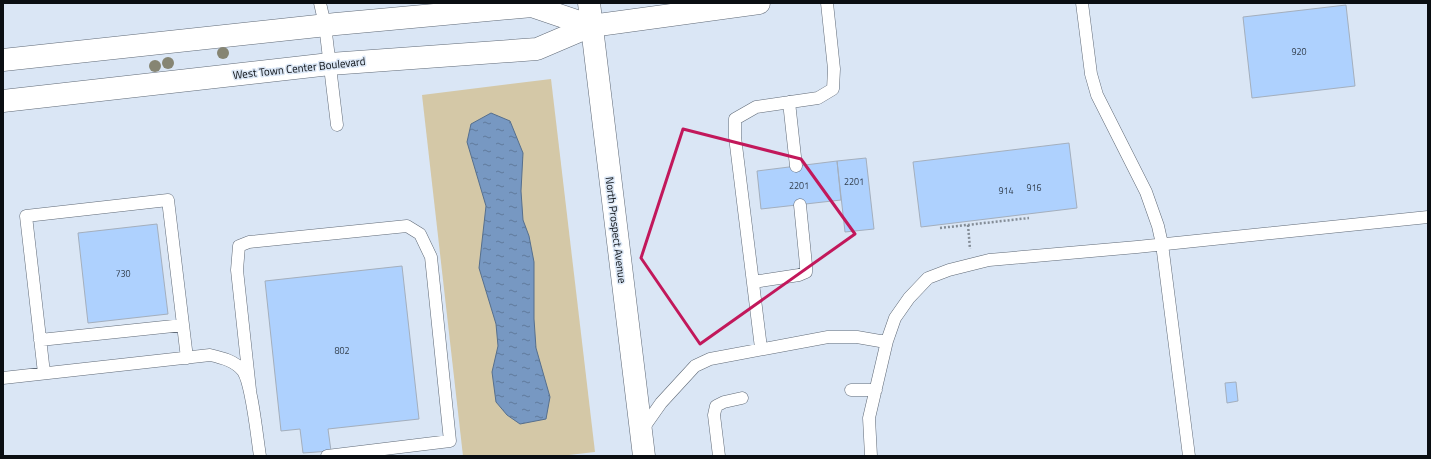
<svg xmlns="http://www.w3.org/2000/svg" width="1431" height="459" font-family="'Titillium Web',sans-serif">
<defs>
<pattern id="water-ripples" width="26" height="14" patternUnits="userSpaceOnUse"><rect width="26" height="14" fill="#7798c2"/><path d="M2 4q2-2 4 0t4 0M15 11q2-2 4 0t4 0" fill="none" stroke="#607a9c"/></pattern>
</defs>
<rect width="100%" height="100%" fill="#dae6f5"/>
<path fill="#d4c8a7" d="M551,79l44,373 -35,4h-97l-41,-361z"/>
<path fill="url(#water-ripples)" stroke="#566f8d" d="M491,113l19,8 13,32 -2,38 2,29 6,16 5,26v57l2,29 14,49 -4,22 -26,5 -13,-9 -11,-13 -4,-30 6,-26 -2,-22 -17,-56 7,-62 -19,-64 4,-18z"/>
<path fill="#aed1fe" stroke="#a4afbd" d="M1346,5l9,81 -103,12 -9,-81z
M1069,143l8,65 -156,19 -8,-65z
M866,158l8,71 -29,3 -8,-71z
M837,161l4,39 -80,9 -4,-38z
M157,224l11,90 -80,9 -10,-90z
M402,266l17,153 -91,10 3,22 -28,2 -3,-24 -19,2 -16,-150z
M1236,382l2,19 -11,2 -2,-20z"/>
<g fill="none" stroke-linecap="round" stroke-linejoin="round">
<g stroke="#606a77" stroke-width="13">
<path id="service" d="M320,3l5,22 12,100
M1082,3l9,71 6,21 49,97 12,34 4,18 27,212
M789,102l7,64
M753,282l46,-7 7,-3v-7l-6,-60
M40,340l143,-15
M761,348l-26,-211v-18l21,-12 62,-9 15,-9 1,-20 -7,-66
M44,373l-18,-157 142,-16 19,158
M3,378l207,-23c13,3 25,6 33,16 9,13 14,67 17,85
M250,390l-13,-120 2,-24 10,-4 158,-16 13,8 11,23 19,184 -123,15
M851,390h25
M642,430l19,-27 34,-37 15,-7 118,-22h29l23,4h7
M719,456l-5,-41 2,-9 8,-4 18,-4
M871,456l-2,-38 18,-77 8,-23 14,-20 19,-20 21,-8 40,-10 148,-13 291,-30"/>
</g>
<g stroke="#606a77" stroke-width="23">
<path id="secondary" d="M3,60l333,-36 196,-18 59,20
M3,101l327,-37 207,-15 54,-23 168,-23"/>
</g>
<g stroke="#606a77" stroke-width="23">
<path id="primary" d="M589,3l55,453"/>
</g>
<path stroke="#848d97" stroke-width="2.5" stroke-dasharray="2 2" stroke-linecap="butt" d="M968,225l2,24
M940,228l89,-10"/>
<use href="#service" stroke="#fff" stroke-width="12"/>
<use href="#secondary" stroke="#fff" stroke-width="22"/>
<use href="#primary" stroke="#fff" stroke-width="22"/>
</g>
<g fill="#868573">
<circle cx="223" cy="53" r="6"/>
<circle cx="168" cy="63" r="6"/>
<circle cx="155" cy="66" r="6"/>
</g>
<path fill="none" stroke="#c2185b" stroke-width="3" stroke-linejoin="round" d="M683,129l118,30 54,75 -155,110 -59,-86z"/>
<g text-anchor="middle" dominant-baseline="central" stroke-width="3" stroke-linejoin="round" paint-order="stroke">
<g font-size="9" fill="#333f4d">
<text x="1299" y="51">920</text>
<text x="854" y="181">2201</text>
<text x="799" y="185">2201</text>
<text x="1034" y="187">916</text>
<text x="1006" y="190">914</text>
<text x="123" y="273">730</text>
<text x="342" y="350">802</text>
</g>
<g font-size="11" fill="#0a0e12" stroke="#dae6f5">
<text transform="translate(299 68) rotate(-6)">West Town Center Boulevard</text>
<text transform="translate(616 230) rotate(83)">North Prospect Avenue</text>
</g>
</g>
<rect width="1431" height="459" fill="none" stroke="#0a0e12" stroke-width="8"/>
</svg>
